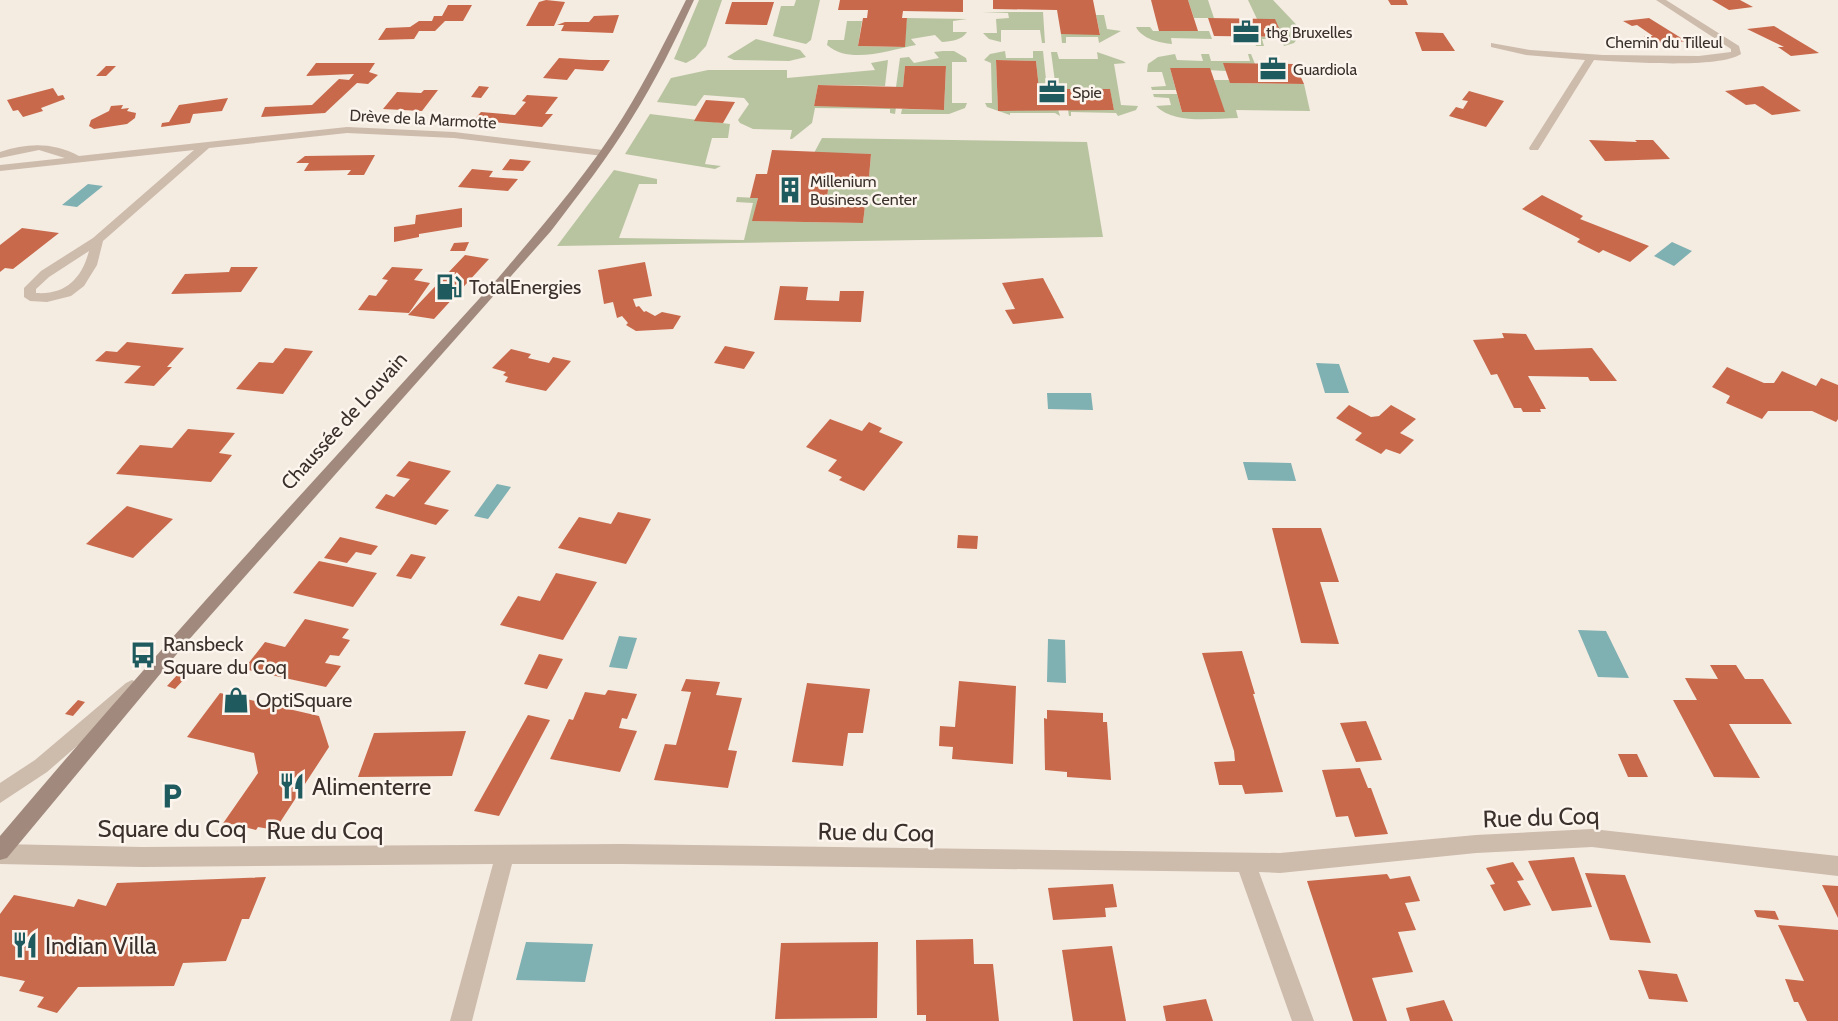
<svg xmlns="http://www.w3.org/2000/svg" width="1838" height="1021" font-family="Cabin,sans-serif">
<rect width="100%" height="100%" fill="#f4ebe1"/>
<path fill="#b8c4a0" d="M699,0h23l-16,46 -11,12 -9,5 -12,-4z
M796,0h24l-9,40 -5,4 -33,-8 8,-30h13z
M1188,0h20l6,18h-20z
M1248,0h25l36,38h-11l-4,5 -10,3 -3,-7h-19l2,7h-8l-4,-9h30l-25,-18z
M982,12h61l2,31h-3l-2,-13h-39v12l-12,-3 -6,-6h14l-1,-14 13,-1 -1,-5z
M1096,15h8l3,14 14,2 -22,12 -1,-6h-32v6h-4l-1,-9h39z
M907,18l60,1 -14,2v11h14c-6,9 -16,9 -25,10l-7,-7 -24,4 5,6c-27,5 -66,20 -89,0l1,-5h16l3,-19h15l-4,25 46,1z
M1136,27h14l3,4h56l3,8 -41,-1 1,6c-12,-1 -30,-5 -36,-17z
M756,39l44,11 6,7 -17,4 -55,-1 -7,-3z
M943,51h11l12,7 1,4h-15v41h15l-2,5 -16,6h-48l1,-5 42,1 2,-44h-41l-2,21h-7l4,-29 9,-1 5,6 25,-5 -5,-6z
M1005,51l1,7h27v-7h10l4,38h-8l-3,-28 -40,-1 2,50 60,-1 2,7 -5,-3h-45v2l-23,-8 -2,-4h7l-1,-40 -7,-3 6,-6z
M1051,52h6l2,7h39l-1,-7 26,9 3,2 -12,1 7,41 17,1 -2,4 -18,6 -2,-3 -45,-1v4h-2l-1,-6h46l-4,-20 -54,-1z
M1175,54l2,6 26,1 -2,-7h8l2,7h39l-2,-7h3l4,10 -29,7 -56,-3 6,22h-24l-1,-3 15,-1 -4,-14h-15l1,-8 10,-7z
M888,60l-3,26 -67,-1 -4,21 82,1 -1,7 -5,-1v-4l-75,-1 -3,15 -20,16h-2l2,-9 -39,-1 -13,-6 -2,-3 11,-16 -5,-6 -40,-3 -8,11 -39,-4 14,-24 37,-8h79v8l88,-8 -4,-7z
M1214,80h15l2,3 73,1 6,27 -74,-1 2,8c-25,0 -63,7 -82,-12l15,-1 -2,-7 -15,-1 -1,-3h24l5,18h42z
M650,114l80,10 -2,14h-16l-7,26 16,2 -6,3 -90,-15z
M822,138l265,4 16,95 -546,9 57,-76 43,9v5h-18l-20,54 125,2 9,-37 -17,-1 1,-5 21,1 -5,23 110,2 3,-26h-39l3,-20h39l2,-23 -57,-1z"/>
<path fill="#7fb0b2" d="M88,184l15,2 -26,21 -15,-2z
M1672,242l20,9 -18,15 -20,-10z
M1316,363l23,1 10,29h-24z
M1047,393h44l2,17 -45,-1z
M1243,462l48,1 5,18 -48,-1z
M497,484l14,3 -23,32 -14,-3z
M1578,630l28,1 23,47 -31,-1z
M619,636l18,2 -10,31 -18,-2z
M1048,639l17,1 1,43 -19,-1z
M526,942l67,2 -8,38 -69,-2z"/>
<path fill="#c8694b" d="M546,0l19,2 -11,24h-28l13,-24z
M840,0h123v12l-60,-1 -1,7h5l-2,29 -47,-1 5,-28h4l1,-8h-30z
M993,0h100l7,35 -39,-1 -4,-24 -64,-1z
M1151,0h37l10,31h-39z
M1388,0h18l2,5h-17z
M1712,0h28l13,7 -24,3z
M732,2h42l-7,23 -42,-1z
M448,5h24l-9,16h-18l-10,10h-16l-5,8 -36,1 8,-12 24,-1 9,-6h13l2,-5h8z
M619,15l-6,18 -52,-2 3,-6h-7l8,-3h24l5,-6z
M1208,18l67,1 8,18 -69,-1z
M1649,18l37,23 -30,4 -12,-9h9l-16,-11 -5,1 -9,-5z
M1774,26l45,27 -28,3 -13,-9h6l-37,-18z
M1415,32l28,1 12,18h-33z
M559,58l31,2h20l-7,11 -28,-2 -8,11 -24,-2z
M996,60l40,1 3,28h71l4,21 -116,1z
M316,63h59l-6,9 9,3 -10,9 -11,-1 -32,30 -64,4 4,-10 47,-2 27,-26 10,1 5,-6 -48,2z
M1223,63l72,1 9,20 -74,-1z
M106,66h10l-10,10h-10z
M905,66h41l-2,44 -130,-4 4,-21 85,2z
M1170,68h40l15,44h-43z
M479,86l10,1 -8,11 -10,-1z
M1763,86l38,25 -29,4 -17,-11 -9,1 -21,-14z
M53,88l5,8 5,-1 2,4 -24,9 2,3 -20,6 -5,-7 -5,1 -6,-11z
M424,90h14l-16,21 -39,-2 14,-17 24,1z
M1469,91l35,10 -18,26 -37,-11 7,-9 7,2 5,-8 -6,-1z
M527,95l31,2 -13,17h8l-11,13 -68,-7 7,-8 34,3 11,-13 -4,-1z
M228,98l-6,13 -29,3 -3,9 -29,4 1,-4 7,-1 10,-17z
M706,100l29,2 -12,21 -29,-2z
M123,105l-2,4 8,-1 -2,3 9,2 -1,5 -8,6 -33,5 -5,-3 2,-6 18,-9 2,-5z
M1589,140l48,2 -2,-2h18l17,19 -65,2z
M772,150l99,4 -2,23h-39l-3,20h39l-3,26 -111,-2 6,-23h-8l6,-24h11z
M375,155l-11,20h-17l4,-5 -47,1 5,-8h-13l9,-7z
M510,159l21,2 -8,10 -21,-1z
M472,169l21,2 -4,6 29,2 -10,12 -50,-4z
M1542,195l41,21 -3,3 69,27 -19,16 -27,-12 -4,3 -22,-11 3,-3 -58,-30z
M462,208v19l-43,7v3l-25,5v-15l21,-3 1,-9z
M22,228l37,5 -46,36 -8,-1 -5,4v-27z
M469,242l-4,9h-15l4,-8z
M465,255l24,4 -55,60 -26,-4z
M645,262l7,34 -19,3 3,8 3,-1 5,6 2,-1 9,5 7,-4 19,4 -8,13 -37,2 -10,-6 2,-2 -6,-7 -5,2 -4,-16 -9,2 -6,-34z
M231,267h27l-17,25 -70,2 14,-20 44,-2z
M392,267l31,2 -9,11 16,3 -21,30 -51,-3 11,-15 7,1 12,-16 -6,-1z
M1043,278l21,40 -51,6 -8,-14 10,-1 -13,-26z
M780,286l28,1 -2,13 33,1 1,-10h24l-3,31 -87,-2z
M1502,333l24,1 9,16 57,-2 25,33h-27l-2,-4 -60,-1 18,33h-6l1,3h-18l-2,-4h-7l-17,-34 -6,1 -18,-35 31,-2z
M127,342l57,6 -17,19h5l-18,19 -30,-3 17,-17 -46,-5 11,-10 11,1z
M725,346l30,6 -11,17 -30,-6z
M285,348l28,3 -30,43 -47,-5 23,-27 14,1z
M511,349l20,5 -3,4 21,5 4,-6 18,4 -25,30 -41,-9 3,-5 -5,-2 3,-3 -14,-4z
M1727,367l37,16h10l8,-12 34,15 5,-8 17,7v34l-2,3 -24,-11h-44l-6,8 -36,-16 4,-7 -18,-9z
M1349,405l22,12 8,-1 12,-11 25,14 -16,14 14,7 -14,14 -14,-5 -5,5 -26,-14 7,-7 -26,-15z
M830,419l32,12 7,-9 13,6 -3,4 24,10 -39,49 -25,-11 3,-3 -14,-6 9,-11 -31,-13z
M188,429l47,4 -16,20 13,2 -21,27 -95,-8 24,-29 32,3z
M409,461l42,10 -27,33 25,6 -13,15 -61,-17 11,-14 8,3 16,-18 -14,-3z
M127,506l46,13 -40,39 -47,-14z
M618,512l33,7 -25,45 -68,-16 21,-31 32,7z
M1272,528h49l18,54h-19l19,62 -38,-1z
M958,535l20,1 -1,13 -20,-1z
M340,537l38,9 -7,9 -15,-3 -9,11 -23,-5z
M411,554l15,3 -15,22 -15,-3z
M319,561l58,12 -24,34 -60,-14z
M556,573l41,9 -34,58 -63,-15 18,-29 22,5z
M305,619l44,10 -7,9 8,2 -11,16 -9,-1 -5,8 16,3 -15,21 -82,-18 21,-27 20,5z
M1242,651l13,43h-2l30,98 -38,2 -3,-9h-23l-5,-23 21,-1 -1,-10 -32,-98z
M539,654l24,5 -16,30 -23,-5z
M1710,665h26l9,14h18l29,45h-63l31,54 -46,-1 -41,-77h24l-12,-22 33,1z
M179,673l8,3 -12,13 -8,-3z
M686,679l34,3 -4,13 26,3 -14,52 9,1 -9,37 -74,-8 11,-36 11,1 15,-53 -10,-1z
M959,681l57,5 -3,78 -61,-5 1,-12 -14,-1 1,-20 15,1z
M807,683l63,6 -7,44h-15l-5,33 -51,-4z
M608,690l29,4 -10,25 -5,-1 -3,10 18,3 -17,41 -70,-13 19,-40 4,1 12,-28 20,3z
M220,693l99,23 10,31 -54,83 -17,-3 -2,3 -23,-6 -16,8 41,-59 -4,-20 -67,-16z
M78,700l7,2 -12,14 -8,-2z
M1047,710l56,3v9h4l4,58 -44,-3v-5l-22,-2 -1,-52 3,1z
M528,715l22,5 -51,96 -25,-5z
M1366,721l16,39 -26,2 -16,-39z
M466,731l-14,45 -94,1 16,-44z
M1618,754h19l11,23h-20z
M1360,768l8,20h3l17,46 -33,3 -7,-21 -12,1 -14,-47z
M1574,857l18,50 -40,4 -24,-50z
M1513,862l11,18 -7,1 14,24 -27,6 -14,-26 5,-1 -9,-16z
M1585,873l40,2 26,68 -41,-3z
M1387,874l3,5 20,-3 10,25 -15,2 11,27 -18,2 15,40 -41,6 15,43h-34l-46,-140z
M266,877l-17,42h-7l-16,42 -43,2 -9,23 -96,1 -21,26 -20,-6 7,-10 -25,-6 6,-10 -25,-5v-62l14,-19 60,12 4,-8 28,7 11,-23z
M1113,884l4,23 -12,1 1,9 -53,3 -5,-32z
M1822,885l16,1v32z
M1754,910l21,1 4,9 -22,-3z
M1778,925l60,5v91h-31l-9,-19h-4l-9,-23 19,2z
M973,939l1,25h19l6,57h-73v-6h-9l-1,-75z
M878,942l-1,76 -102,1 6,-76z
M1112,946l14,75h-53l-11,-71z
M1638,970l39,4 11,28 -39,-3z
M1206,999l7,22h-47l-3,-15z
M1444,1000l9,21h-43l-4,-13z"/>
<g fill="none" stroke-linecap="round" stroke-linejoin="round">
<path fill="#cdbbac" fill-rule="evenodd" d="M1656,0h10l73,46 2,8c-22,15 -117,8 -147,6l-56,90h-8l-1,-2 56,-88 -59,-5 -35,-8v-4l39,7 73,5 96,1 32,-4v-3z
M347,127l107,5 149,18 5,3 -5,3 -149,-18 -107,-5 -138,15 -106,93 -6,24 -13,21 -13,10 -24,6 -17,-1 -6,-4v-9l17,-17 52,-33 101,-88 -194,21v-6l65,-7 -26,-8 -39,8v-6c28,-9 52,-10 79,4zM89,251c-7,27 -23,44 -53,42v-4l13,-12z
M1592,829l246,27v20l-246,-29 -116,6 -196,20 -21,-1 55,149h-22l-53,-149 -617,-8h-110l-40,157h-22l43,-157 -351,3 -142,-3v-20l142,3 480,-3 658,9 196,-18z"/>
<path fill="#cdbbac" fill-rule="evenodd" d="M132,680l6,3 3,5 -3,5 -91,79 -47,31v-20l35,-23 91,-77z"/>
<path fill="#a18a7d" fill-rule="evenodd" d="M686,0h8c-19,41 -38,80 -62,118 -24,40 -53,76 -81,113l-365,412 -179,215 -7,2v-24c161,-191 331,-374 499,-559 43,-51 88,-102 124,-160 23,-37 43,-77 63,-117z"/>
</g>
<defs>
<g id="office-bare" transform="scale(2.07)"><path d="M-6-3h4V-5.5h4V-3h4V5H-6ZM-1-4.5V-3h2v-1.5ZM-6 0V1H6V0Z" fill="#1f5a5e" stroke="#fbf5ee" stroke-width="2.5" paint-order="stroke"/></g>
<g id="building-bare" transform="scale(2.07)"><path d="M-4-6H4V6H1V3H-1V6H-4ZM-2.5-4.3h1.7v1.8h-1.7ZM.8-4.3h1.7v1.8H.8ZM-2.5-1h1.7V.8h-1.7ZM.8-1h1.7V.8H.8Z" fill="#1f5a5e" stroke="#fbf5ee" stroke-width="2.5" paint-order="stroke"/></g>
<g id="fuel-bare" transform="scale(2.07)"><path d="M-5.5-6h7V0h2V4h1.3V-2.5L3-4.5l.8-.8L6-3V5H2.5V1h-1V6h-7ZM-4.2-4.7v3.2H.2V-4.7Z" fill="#1f5a5e" stroke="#fbf5ee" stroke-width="2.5" paint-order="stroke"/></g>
<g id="bus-bare" transform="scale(2.07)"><path d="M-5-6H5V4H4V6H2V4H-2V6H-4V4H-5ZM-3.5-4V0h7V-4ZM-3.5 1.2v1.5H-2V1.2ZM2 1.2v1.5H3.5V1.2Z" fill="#1f5a5e" stroke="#fbf5ee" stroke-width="2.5" paint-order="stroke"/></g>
<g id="shop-bare" transform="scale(2.07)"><path d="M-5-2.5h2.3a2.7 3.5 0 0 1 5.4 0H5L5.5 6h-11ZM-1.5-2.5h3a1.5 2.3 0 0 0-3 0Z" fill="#1f5a5e" stroke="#fbf5ee" stroke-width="2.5" paint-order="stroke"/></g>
<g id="restaurant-bare" transform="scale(2.07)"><path d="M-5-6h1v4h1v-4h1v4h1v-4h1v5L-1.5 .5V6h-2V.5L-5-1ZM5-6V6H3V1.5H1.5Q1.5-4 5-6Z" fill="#1f5a5e" stroke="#fbf5ee" stroke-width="2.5" paint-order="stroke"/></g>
<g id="parking-bare" transform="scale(2.07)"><path d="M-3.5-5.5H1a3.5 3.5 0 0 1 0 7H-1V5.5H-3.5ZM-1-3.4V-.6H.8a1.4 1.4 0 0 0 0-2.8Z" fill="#1f5a5e" stroke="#fbf5ee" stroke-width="2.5" paint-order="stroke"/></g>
</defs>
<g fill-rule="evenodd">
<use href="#office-bare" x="1246" y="32"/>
<use href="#office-bare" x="1273" y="69"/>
<use href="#office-bare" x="1052" y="92"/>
<use href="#building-bare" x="790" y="190"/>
<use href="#fuel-bare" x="449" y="287"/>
<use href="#bus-bare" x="143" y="655"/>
<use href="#shop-bare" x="236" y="700"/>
<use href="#restaurant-bare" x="292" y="786"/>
<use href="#parking-bare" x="172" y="796"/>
<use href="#restaurant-bare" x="25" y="945"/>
</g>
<g text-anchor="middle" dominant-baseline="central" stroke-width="5" stroke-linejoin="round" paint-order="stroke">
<g font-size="16" fill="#3b302b" stroke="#fbf5ee" text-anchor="start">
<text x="1266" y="32">thg Bruxelles</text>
<text x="1293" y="69">Guardiola</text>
<text x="1072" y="92">Spie</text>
<text x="810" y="181">Millenium<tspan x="810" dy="18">Business Center</tspan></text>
</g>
<g font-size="16" fill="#3b302b" stroke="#fbf5ee">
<text x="1664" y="42">Chemin du Tilleul</text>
<text transform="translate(423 119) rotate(3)">Drève de la Marmotte</text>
</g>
<g font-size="20" fill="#3b302b" stroke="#fbf5ee" text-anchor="start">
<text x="469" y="287">TotalEnergies</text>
<text x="163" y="644">Ransbeck<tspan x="163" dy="23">Square du Coq</tspan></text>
<text x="256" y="700">OptiSquare</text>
</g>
<g font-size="20" fill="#3b302b" stroke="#fbf5ee">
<text transform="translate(344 421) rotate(-48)">Chaussée de Louvain</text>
</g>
<g font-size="24" fill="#3b302b" stroke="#fbf5ee" text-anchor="start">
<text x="312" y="786">Alimenterre</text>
<text x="172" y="828" text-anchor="middle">Square du Coq</text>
<text x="45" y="945">Indian Villa</text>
</g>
<g font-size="24" fill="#3b302b" stroke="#fbf5ee">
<text transform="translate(1541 817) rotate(-2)">Rue du Coq</text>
<text x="325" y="830">Rue du Coq</text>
<text transform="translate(876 832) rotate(1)">Rue du Coq</text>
</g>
</g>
</svg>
